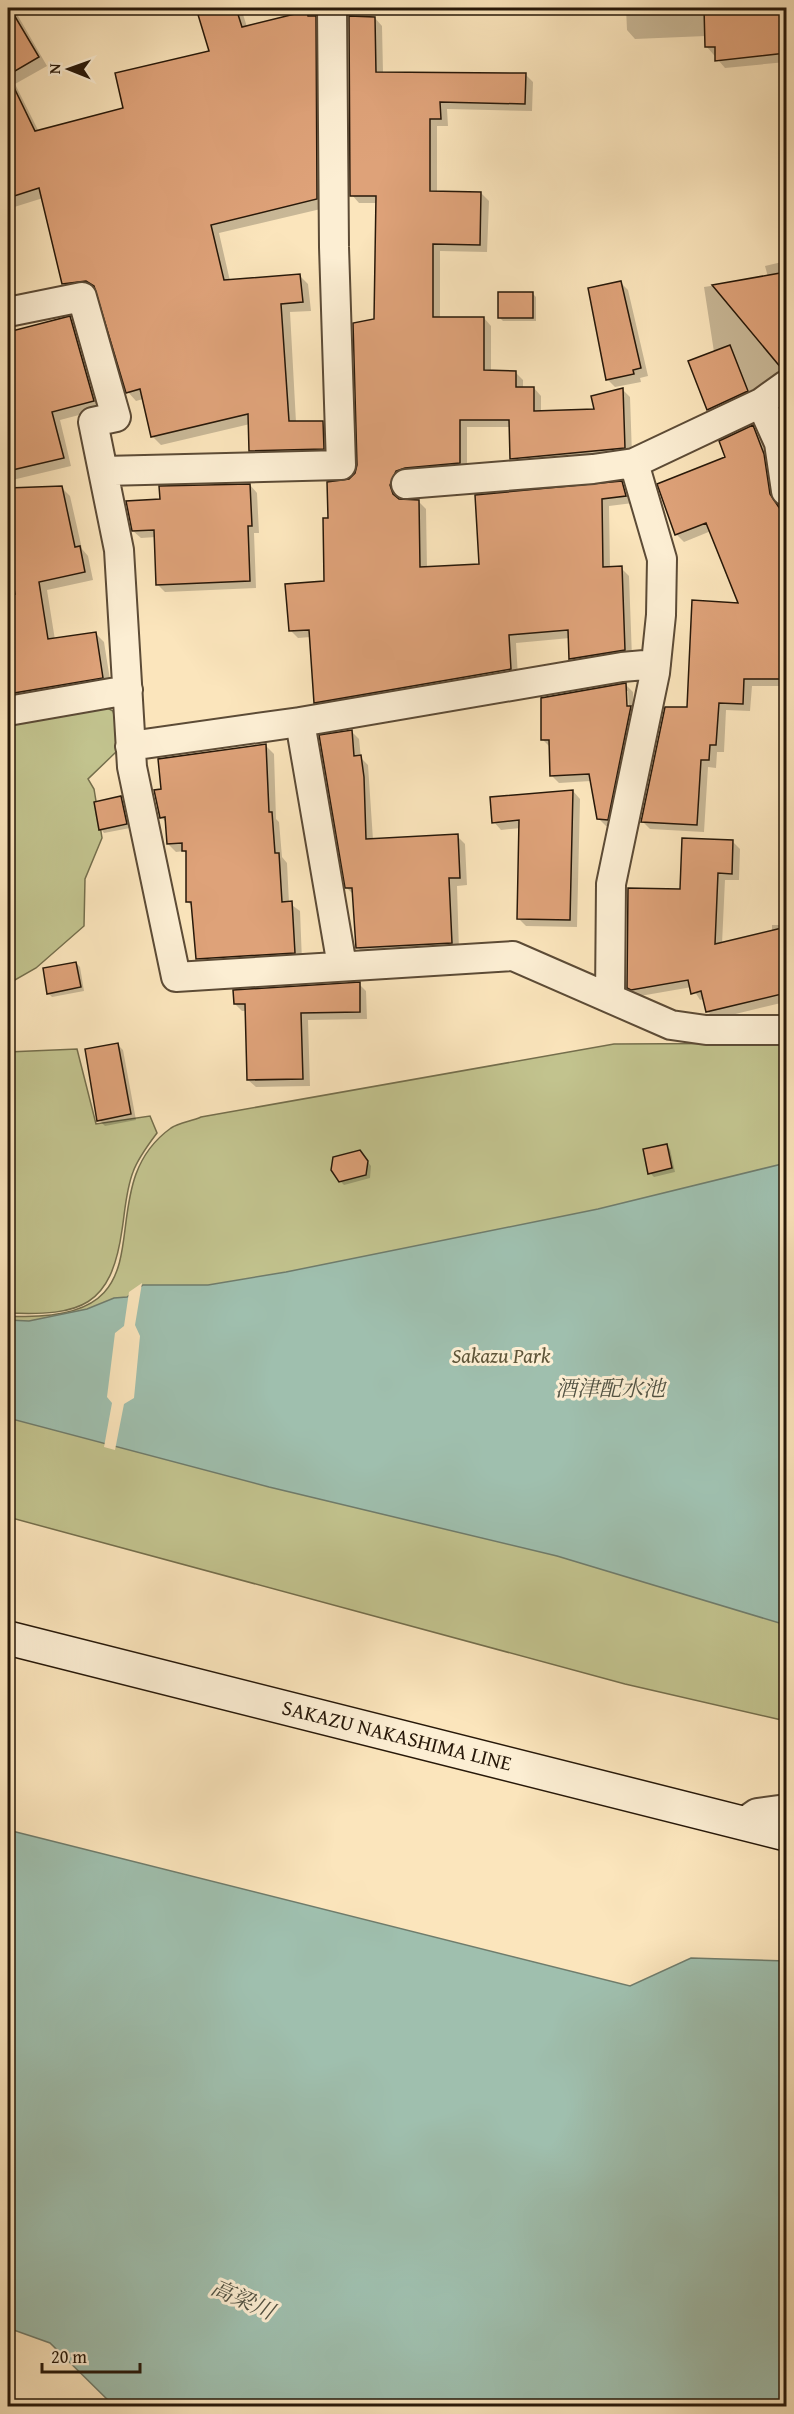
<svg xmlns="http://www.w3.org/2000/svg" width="794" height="2414" font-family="'Gentium Book Plus','Noto Serif JP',serif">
<rect width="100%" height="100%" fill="#fbe5bc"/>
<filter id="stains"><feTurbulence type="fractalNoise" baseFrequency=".00333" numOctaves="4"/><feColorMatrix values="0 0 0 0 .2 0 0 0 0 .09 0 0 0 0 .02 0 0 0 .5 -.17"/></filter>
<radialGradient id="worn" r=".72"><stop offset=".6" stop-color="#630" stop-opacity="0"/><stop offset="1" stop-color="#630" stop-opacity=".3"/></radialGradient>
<path fill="#c2c38e" stroke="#746e4c" stroke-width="1.5" d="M98,703l15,8 5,19 -2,22 -28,27 6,10 8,49 -17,41 -1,47 -48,42 -28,16v-263z
M786,1043v678l-161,-37 -617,-167v-201c178,10 72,-123 163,-188 8,-5 21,-7 30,-11l413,-73z
M77,1049l19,75 54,-8 7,17c-9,12 -19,25 -24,39 -7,18 -8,39 -11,58 -11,77 -41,86 -114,83v-261z"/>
<path fill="#9fbfae" stroke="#6f7c6c" stroke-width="1.5" d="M786,1163v462l-229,-69 -288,-69 -261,-69v-98l21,1 58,-12 27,-11 13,-1 16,-12h65l78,-13 312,-63z
M8,1830l622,156 61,-28 95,3v445h-672l-64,-63 -42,-15z"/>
<path fill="#fbe5bc" d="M142,1283l-7,42 5,11 -6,62 -10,6 -9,46 -11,-3 8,-44 -5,-6 8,-64 9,-7 5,-34z"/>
<path fill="#0003" fill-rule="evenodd" d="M8,8l10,8 29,50 -32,18 24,48 85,-23 87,-57 -13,-44h43l6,19 60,-14 17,14 1,181 -106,25 11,48 69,-6 9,9 3,27 -21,1 6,110h26l9,9 1,26 -73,2 -9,-9v-26l-89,21 -9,-9 -9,-37 -7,2 -8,-9 -31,-103 -25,3 -9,-9 -20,-85 -35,11z
M626,8h160v54l-61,6 -18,-21 -1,-11 -71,3 -8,-9z
M375,18l7,8 1,47 143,2 7,7 -1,29 -85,-2 1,17h-11v67h44l8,8 -2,51 -47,-1v67h44l7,8v46h24l8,8v8h11l7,8v16l55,-1 27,-21 7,7 2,58 -113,11 -8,-8v-31h-44v43l-70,23 2,8h19l8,8 1,60 53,-4 142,-82 7,8 4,12 -24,3 1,62h11l8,8 3,82 -53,8 -8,-7 -1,-21 -54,5 2,34 -195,33 -7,-8 -5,-65 -13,1 -8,-8 35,-47 4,-64 21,-38 7,-7 19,-153 1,-118h-18l-7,-8z
M786,261v117l-70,39 -8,-8 -18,-47 24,-10 -10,-65 64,-10 -3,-11z
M620,282l8,8 20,86 -8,2 1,4 -26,5 -8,-8z
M532,293l4,4v24h-33l-3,-3z
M70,318l8,8 24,83 -42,11 11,46 -63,15v-147z
M753,427l7,8 10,22 10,51 6,-1v179h-34l-2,25 -24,-1 -2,42h-7l-1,16 -8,-1 -4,65 -54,-3 -8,-8 47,-113 52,-104 -30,-73 -27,11 -8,-8 51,-76z
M250,485l7,8 2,40h-5l2,55 -91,4 -7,-7 -2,-48 -15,1 -8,-7z
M61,487l9,9 12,53 6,7 5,24 -46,10 8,50 41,-6 8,8 7,44 -103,16v-212z
M626,685l7,7 1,19 -19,116 -9,-1 -8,-8 -7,-37 -32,2 -7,-7 -1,-28 -8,-8zM625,691h3l1,22 -3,1z
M351,731l8,8 2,19 7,7 5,75 84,-4 8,8 2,41 -10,1 2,65 -94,4 -8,-8 -3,-52 -7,-7z
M266,746l8,8 2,65 3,3 3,35 5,6 2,40 11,8 2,50 -96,5 -8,-8 -5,-51 -6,-6v-47l-3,-3 -8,1 -8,-8 -1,-21 -6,-6 2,-27z
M573,791l7,8 -3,128 -51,-1 -8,-8 3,-90 -20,2 -7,-8z
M121,798l3,4 6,26 -26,5 -3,-4z
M732,841l8,8 -1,31h-14l-3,64 50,-12v-7h14v91l-5,-13 -66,16 -8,-8 -3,-12 -4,1 -8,-13 -52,9 -12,-9 53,-96z
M76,963l4,4 4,24 -32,6 -4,-4z
M359,984l7,7 1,28 -59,1 2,66 -54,1 -8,-7 -2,-69h-4l-7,-7z
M117,1044l6,6 13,70 -31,6 -6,-6z
M666,1146l4,3 5,23 -21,5 -4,-4z
M363,1156l8,10 -1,12 -26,7 -4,-4z"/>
<path fill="#dea279" stroke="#271809" stroke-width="1.5" d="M8,8h2l29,49 -31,18 27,56 88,-23 -8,-35 94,-22 -13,-43h40l6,19 65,-16 1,5h8l1,183 -106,26 13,55 76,-6 3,28 -22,2 8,117h34l1,28 -75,2 -1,-37 -97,23 -11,-48 -14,4 -32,-107 -8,-5 -24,3 -23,-96 -31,10z
M704,8h82v45l-71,8v-14h-10z
M349,16l26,1 1,55 150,1 -1,31 -85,-2 1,17h-11v72l51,1 -1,53 -47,-1v73h51v53l32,1v16h18v24l60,-2 -3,-13 32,-8 2,60 -115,11 -1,-39h-49v43l-55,5 -9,3 -6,14 3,9 6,5 20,1 1,67 59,-3 -4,-69 147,-14 4,15 -24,3 1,68 19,-1 3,84 -56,9 -1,-29 -59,5 2,34 -197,34 -5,-73 -20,1 -4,-47 39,-3 -1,-63h5l-1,-36 22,-3 6,-6 2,-8 -4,-142 21,-4 2,-123h-26z
M786,272v97h-4l-70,-84z
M621,281l20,87 -8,2 1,4 -28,6 -18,-92z
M498,292h35v26h-35z
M70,316l24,85 -42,11 12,46 -56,13v-139z
M730,345l18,46 -41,19 -19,-49z
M753,425l11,29 6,40 16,24v161h-42l-1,25 -24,-1 -3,42h-6l-1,15h-8l-4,65 -56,-3 24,-115h22l5,-107 46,3 -32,-80 -31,12 -18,-51 68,-27 -6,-16z
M250,484l2,42h-4l2,55 -94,4 -2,-55 -22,1 -6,-30 34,-2 -1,-13z
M62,486l13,61 5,-1 5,26 -46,10 9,57 48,-7 7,46 -95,16v-99l7,-1 -7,-38v-68z
M626,683l1,23h4l-23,114 -11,-1 -8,-45 -39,2 -1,-36h-8v-42z
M352,730l2,26 7,-1 3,22 2,62 92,-5 2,44h-11l3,65 -96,5 -4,-60h-7l-26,-153z
M266,744l3,68h3l3,41h4l3,49 10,-1 3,52 -99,6 -5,-57h-5v-51h-4v-8l-15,1 -2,-27 -5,1 -6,-28 7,-1 -3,-30z
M573,790l-3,130 -53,-1 2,-99 -27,3 -2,-26z
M121,796l6,28 -28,6 -5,-28z
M682,838l51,2 -1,34 -14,-1 -3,71 71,-17v66l-80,19 -5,-21 -10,3 -3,-14 -57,10 -4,-2 1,-100 52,1z
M76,962l5,25 -34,7 -4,-26z
M360,982v30l-59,1 2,66 -56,1 -2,-76h-11l-1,-14z
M118,1043l13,71 -34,7 -12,-72z
M667,1144l5,24 -24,6 -5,-25z
M360,1150l8,11 -2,14 -27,7 -8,-12 2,-13z"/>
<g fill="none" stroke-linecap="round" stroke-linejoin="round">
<g stroke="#5c4b36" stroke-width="32">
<path id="street" d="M8,312l74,-15 34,120 -23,5 26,128 13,217 44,210 337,-21 158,69 35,5h80
M761,403l18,40 7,48
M104,471l237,-6 -7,-218 -2,-239
M406,484l187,-15 41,-6 127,-60 25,-18
M8,711l120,-21
M300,722l42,244
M130,746l170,-24 322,-55 34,-3
M610,997l1,-113 44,-211 6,-58 1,-56 -28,-96
M744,1822l13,-9 29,-4"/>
</g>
<g stroke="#271809" stroke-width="36">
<path id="secondary" d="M8,1638l778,196"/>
</g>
<use href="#street" stroke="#fceed3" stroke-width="28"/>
<use href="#secondary" stroke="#fceed3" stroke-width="33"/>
</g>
<g text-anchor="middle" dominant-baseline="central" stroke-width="6" stroke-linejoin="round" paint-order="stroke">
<g font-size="21" font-style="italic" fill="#5d5438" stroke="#fceed3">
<text x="501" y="1355">Sakazu Park</text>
</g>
<g font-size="21" fill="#271809" stroke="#fceed3">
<text transform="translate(397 1735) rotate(14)">SAKAZU NAKASHIMA LINE</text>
</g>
<g font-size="22" font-style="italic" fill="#515243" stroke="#fceed3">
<text x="610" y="1388">酒津配水池</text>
<text transform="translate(243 2299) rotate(24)">高梁川</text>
</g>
</g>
<rect width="794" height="2414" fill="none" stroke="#fbe5bc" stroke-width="30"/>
<rect x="9" y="9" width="776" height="2396" fill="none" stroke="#271809" stroke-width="3"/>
<rect x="15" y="15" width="764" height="2384" fill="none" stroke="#271809" stroke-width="1.5"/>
<g transform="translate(69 69) rotate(271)" stroke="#fceed3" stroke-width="4.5" paint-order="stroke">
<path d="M0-4.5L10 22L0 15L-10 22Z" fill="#271809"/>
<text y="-9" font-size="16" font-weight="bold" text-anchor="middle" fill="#271809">N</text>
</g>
<path d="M42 2363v9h98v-9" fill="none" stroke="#271809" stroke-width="3"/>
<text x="51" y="2363" font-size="18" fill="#271809" stroke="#fceed3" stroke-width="4.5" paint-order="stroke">20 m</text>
<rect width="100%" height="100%" filter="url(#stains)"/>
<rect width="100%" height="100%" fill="url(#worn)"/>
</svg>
